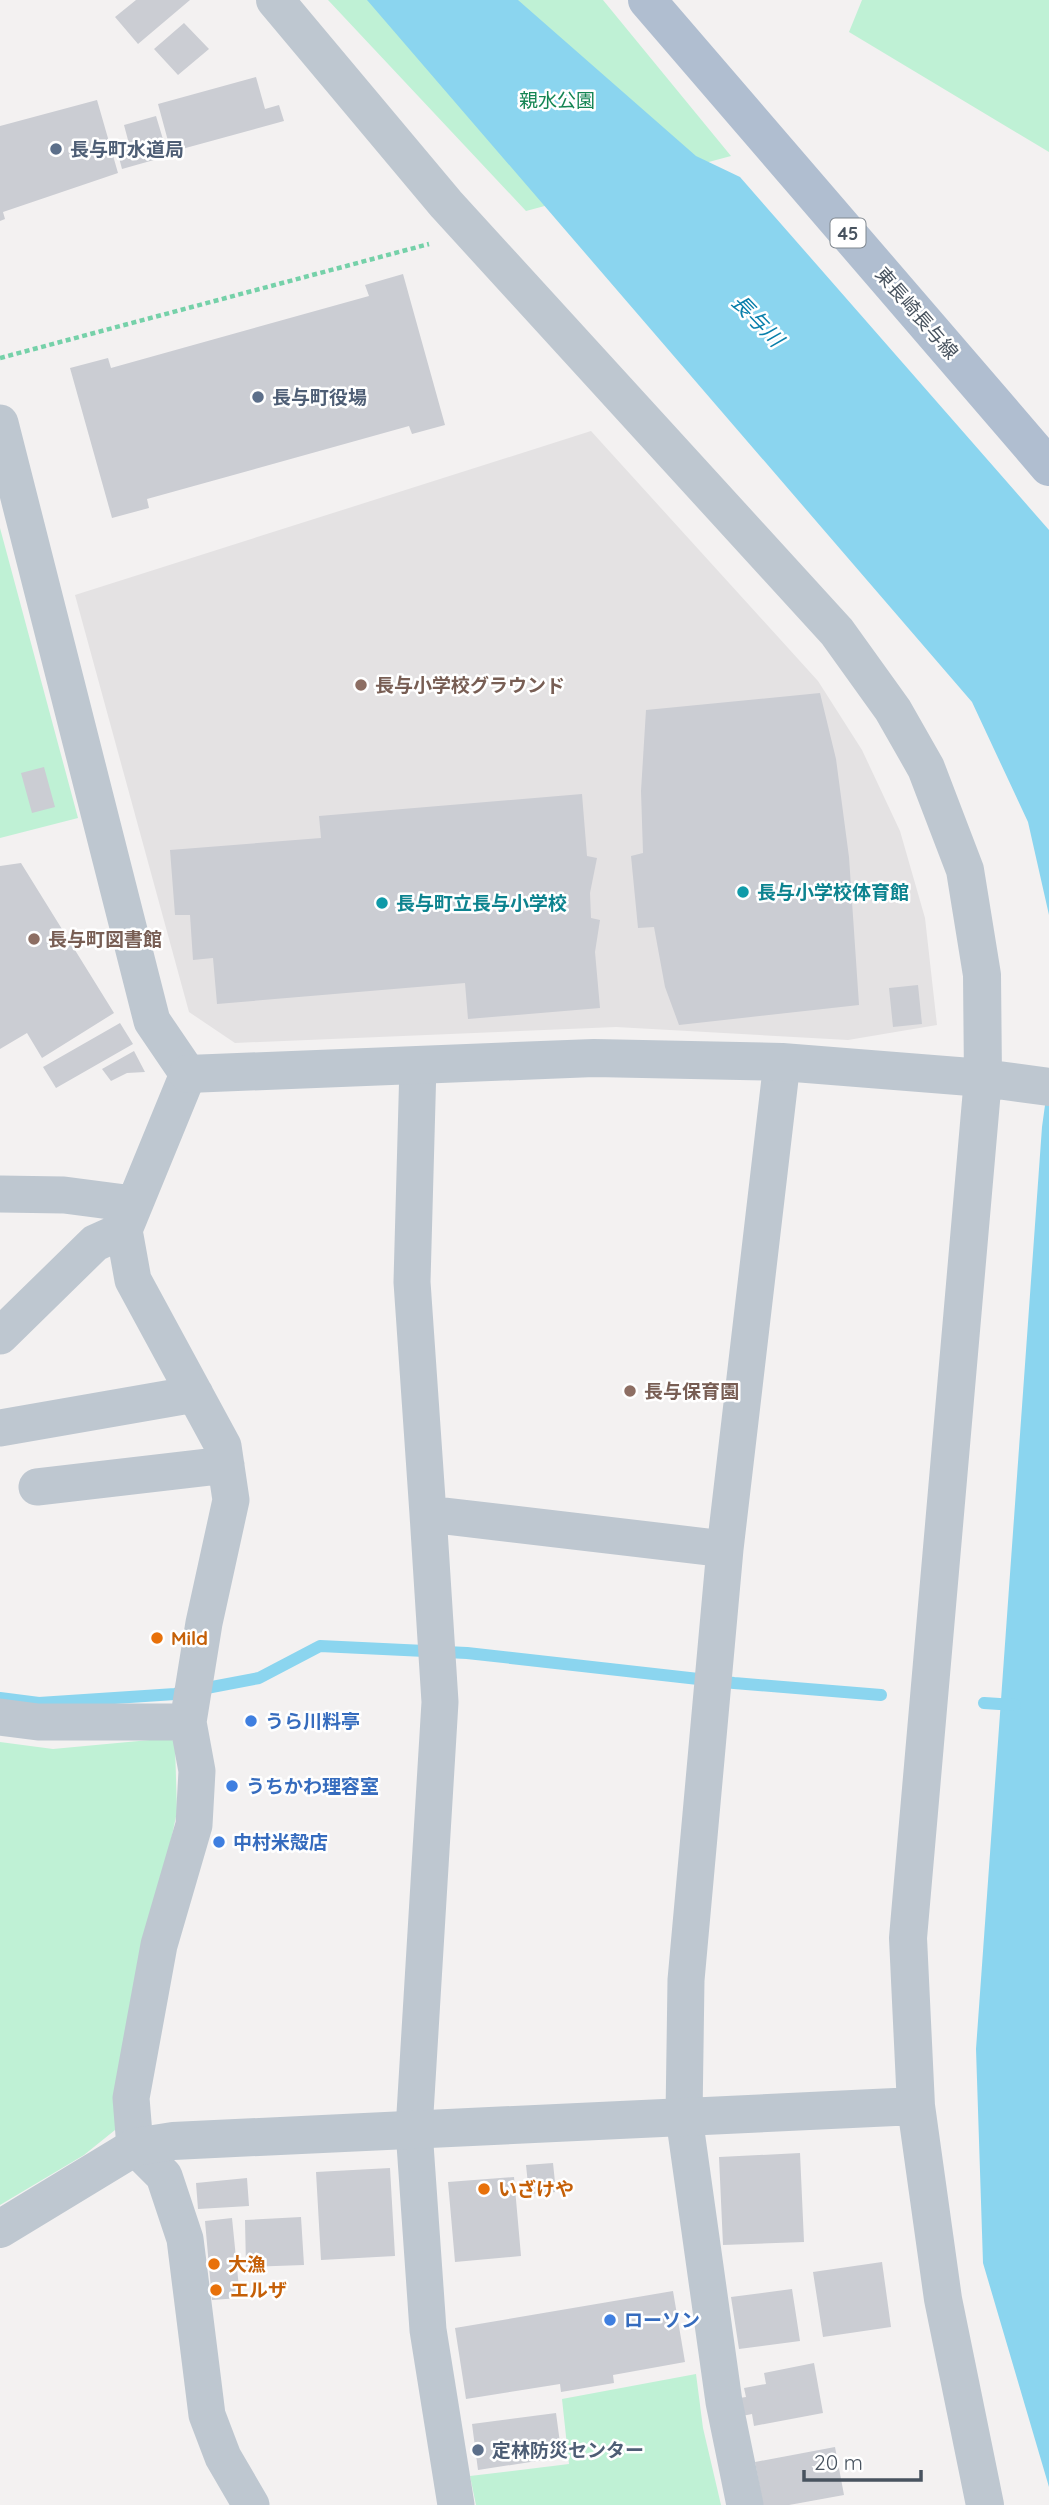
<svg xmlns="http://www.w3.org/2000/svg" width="1049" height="2505" font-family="Quicksand,'Noto Sans JP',sans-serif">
<rect width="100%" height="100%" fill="#f3f1f1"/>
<path fill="#e4e2e3" d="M591,431l227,250 44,69 38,81 25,87 12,107 -89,15 -232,-13 -381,16 -46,-31 -114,-417z"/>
<path fill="#bff1d5" d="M328,0h275l128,156 -205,55z
M862,0h187v152l-200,-120z
M0,528l78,290 -78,20z
M171,1738l4,6 2,68 -59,274 -3,44 -31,25 -84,50v-463l53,7z
M696,2374l7,54 18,77h-245l-6,-29 99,-12 -7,-65z"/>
<path fill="#8bd5ef" d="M367,0h151l178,156 44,21 309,353v385l-21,-93 -56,-120z
M1049,1076v1411l-66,-224 -7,-214 66,-922z"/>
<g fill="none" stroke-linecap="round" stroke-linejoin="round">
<path stroke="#8bd5ef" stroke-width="12" d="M0,1698l39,5 136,-9 84,-16 61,-32 147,7 267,30 147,12
M984,1703l31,2"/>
</g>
<path fill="#cbcdd3" d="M136,0h54l-52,44 -23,-27z
M184,23l25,26 -31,26 -24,-26z
M256,77l9,32 14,-4 5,16 -113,31 -13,-48z
M97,100l21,73 -115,39 2,7 -5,2v-95z
M156,116l12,40 -46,13 -7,-26 13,-3 -4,-15z
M403,274l42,151 -33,9 -3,-8 -262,73 2,9 -37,10 -42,-150 38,-10 3,10 258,-72 -4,-11z
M820,693l16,66 13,98 10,148 -180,20 -14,-38 -11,-60 -16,1 -7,-72 12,-3 -2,-62 5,-81z
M44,767l11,40 -23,6 -11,-40z
M582,794l5,62 10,2 -7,35 1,25 9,2 -5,32 5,56 -132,11 -3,-36 -248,21 -4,-46 -20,2 -3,-45h-15l-5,-65 151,-12 -2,-22z
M21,863l93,150 -72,45 -15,-25 -27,16v-183z
M918,985l4,39 -29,3 -4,-39z
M120,1023l13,21 -77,44 -13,-21z
M134,1051l11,21 -18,1 -16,8 -9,-12z
M800,2153l4,89 -81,3 -4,-88z
M553,2163l3,29 -27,2 -3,-29z
M390,2168l5,88 -74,4 -5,-88z
M514,2177l7,79 -66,6 -7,-80z
M247,2178l2,28 -51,3 -2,-26z
M301,2217l3,48 -58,2 -1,-47z
M232,2218l8,80 -28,2 -7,-79z
M882,2262l9,65 -68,10 -10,-65z
M792,2289l8,52 -61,8 -8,-52z
M673,2291l12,71 -72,13 1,8 -53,9 -1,-8 -94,15 -11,-71z
M814,2363l9,50 -69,13 -2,-12 -10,2 -3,-18 7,-1 -2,-9 22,-4 -2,-11z
M556,2413l4,30 -12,2 2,14 -72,11 -6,-46z
M835,2447l9,48 -55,10h-26l-8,-43z"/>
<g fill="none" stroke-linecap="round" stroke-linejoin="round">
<path stroke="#75d1a9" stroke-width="4.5" stroke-dasharray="5 3.5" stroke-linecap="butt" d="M0,358l429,-114"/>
<path stroke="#bec7d0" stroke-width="37" d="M0,423l152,598 36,53 -64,156 9,50 90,166 8,54 -27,123 -16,99 9,49 -3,54 -35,120 -28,153 4,49 29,29 21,63 22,176 16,42 28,48
M418,1065l-6,217 16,232
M0,1194l64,1 69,9
M0,1336l95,-93 29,-13
M0,1428l195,-34
M37,1487l189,-22
M0,1717l38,5h150
M456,2505l-28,-175 -14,-200 26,-428 -12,-188 297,35
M745,2505l-21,-103 -40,-285 2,-137 39,-431 57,-487"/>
<path stroke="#bec7d0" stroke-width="38" d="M275,0l171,204 391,428 56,78 33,58 39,102 17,105 1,103 -75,860 8,168 27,193 42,206
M188,1074l406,-16 188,4 201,16 66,9
M0,2229l135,-82 38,-6 743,-35"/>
<path stroke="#b0bed0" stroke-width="38" d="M647,0l402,467"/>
</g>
<g fill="#5c6f8a" stroke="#fff" stroke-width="2.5">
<circle cx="56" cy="149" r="7"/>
<circle cx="258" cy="397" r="7"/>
<circle cx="478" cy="2450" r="7"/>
</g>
<g fill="#8d6e63" stroke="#fff" stroke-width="2.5">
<circle cx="361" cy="685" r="7"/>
<circle cx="34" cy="939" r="7"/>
<circle cx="630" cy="1391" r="7"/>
</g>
<g fill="#0f9aa8" stroke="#fff" stroke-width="2.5">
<circle cx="743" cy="892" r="7"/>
<circle cx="382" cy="903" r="7"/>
</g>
<g fill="#e8710a" stroke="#fff" stroke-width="2.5">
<circle cx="157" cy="1638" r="7"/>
<circle cx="484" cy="2189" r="7"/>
<circle cx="214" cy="2264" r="7"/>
<circle cx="216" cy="2290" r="7"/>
</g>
<g fill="#3f7fe0" stroke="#fff" stroke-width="2.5">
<circle cx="251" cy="1721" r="7"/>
<circle cx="232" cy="1786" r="7"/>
<circle cx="219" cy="1842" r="7"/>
<circle cx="610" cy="2320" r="7"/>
</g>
<g text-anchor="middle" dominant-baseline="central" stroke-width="5" stroke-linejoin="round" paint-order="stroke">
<rect fill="#fff" stroke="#7f878f" stroke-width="2" x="830.5" y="218.5" width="35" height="29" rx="5"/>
<g font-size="18" font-weight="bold" fill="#48535f">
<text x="848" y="233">45</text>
</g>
<g font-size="19" fill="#148553" stroke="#fff">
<text x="557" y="100">親水公園</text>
</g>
<g font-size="19" font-weight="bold" fill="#4e5e75" stroke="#fff" text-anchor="start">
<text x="70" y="149">長与町水道局</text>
<text x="272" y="397">長与町役場</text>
<text x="492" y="2450">定林防災センター</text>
</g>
<g font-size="19" fill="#48535f" stroke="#fff">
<text transform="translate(917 313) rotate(49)">東長崎長与線</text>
</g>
<g font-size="19" font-weight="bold" fill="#785e54" stroke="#fff" text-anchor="start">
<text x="375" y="685">長与小学校グラウンド</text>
<text x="48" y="939">長与町図書館</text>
<text x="644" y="1391">長与保育園</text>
</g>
<g font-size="19" font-weight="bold" fill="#0d838f" stroke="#fff" text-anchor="start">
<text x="757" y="892">長与小学校体育館</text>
<text x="396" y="903">長与町立長与小学校</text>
</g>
<g font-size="19" font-weight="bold" fill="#c56008" stroke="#fff" text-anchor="start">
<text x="171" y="1638">Mild</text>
<text x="498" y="2189">いざけや</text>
<text x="228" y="2264">大漁</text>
<text x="230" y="2290">エルザ</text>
</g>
<g font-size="19" font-weight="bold" fill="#366cbe" stroke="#fff" text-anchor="start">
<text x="265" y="1721">うら川料亭</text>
<text x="246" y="1786">うちかわ理容室</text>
<text x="233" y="1842">中村米殻店</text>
<text x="624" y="2320">ローソン</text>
</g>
<g font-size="21" font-style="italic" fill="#087fab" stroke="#fff">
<text transform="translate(758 320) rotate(46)">長与川</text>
</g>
</g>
<path d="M804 2470v10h117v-10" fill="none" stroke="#48535f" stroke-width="3.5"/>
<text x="814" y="2470" font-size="21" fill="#48535f" stroke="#ffffff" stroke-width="5" paint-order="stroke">20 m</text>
</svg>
